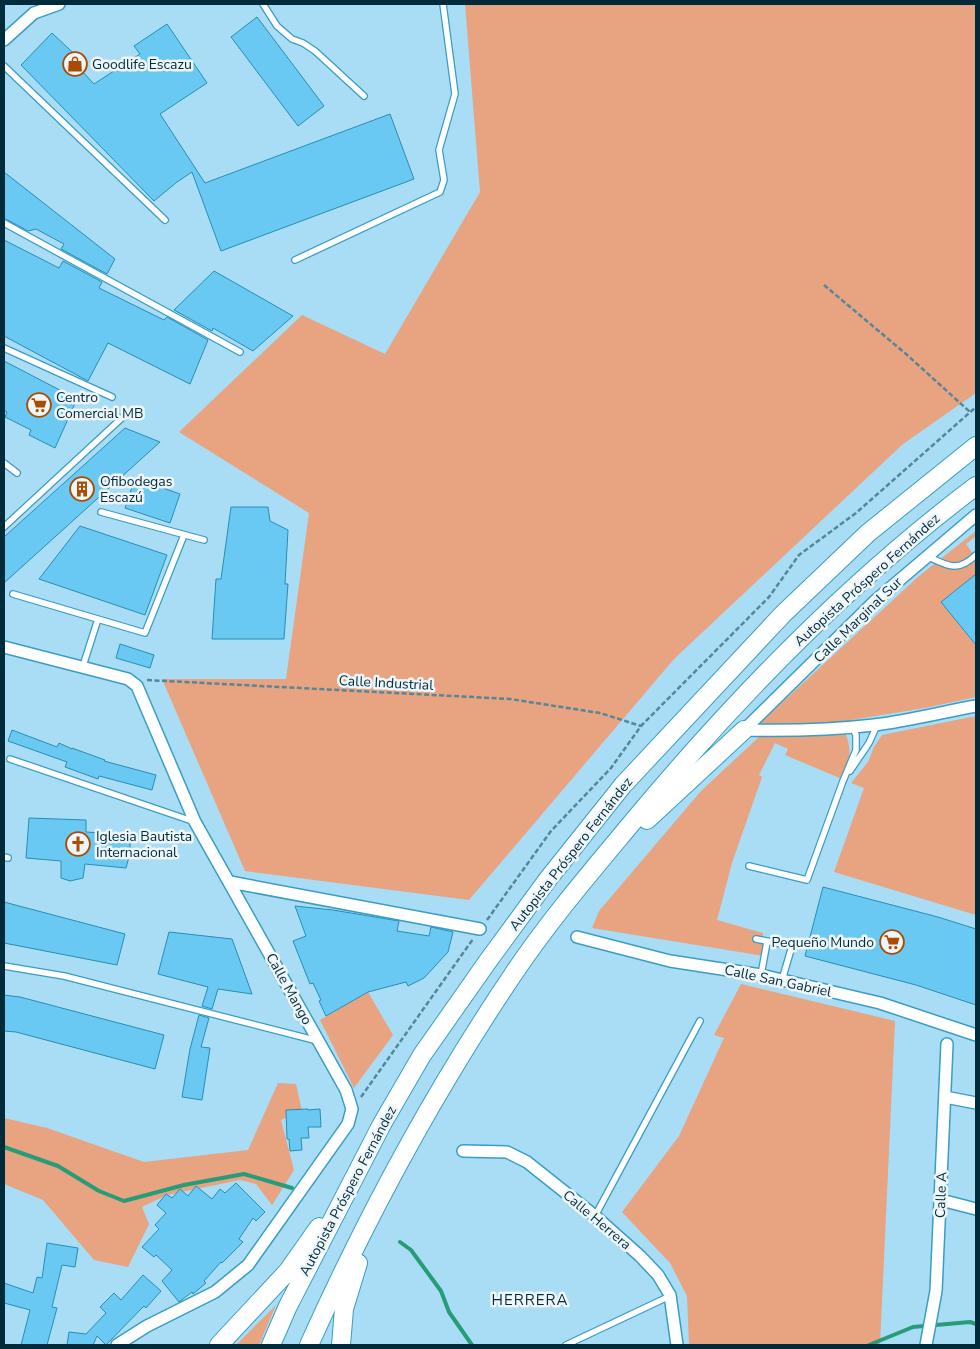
<svg xmlns="http://www.w3.org/2000/svg" width="980" height="1349" font-family="'Nunito Sans',sans-serif">
<rect width="100%" height="100%" fill="#a8ddf5"/>
<path fill="#e8a380" d="M465,4h511v389l-73,51 -229,215 -205,241 -224,-29 -83,-192h124l23,-166 -130,-81 123,-117 83,39 95,-162z
M976,531v5l-10,8 10,14v16l-35,28 35,44v51l-51,11 -99,16 -59,2 -6,-4 158,-146z
M976,716v199l-142,-43 30,-84 -13,-5 17,-21 6,-15 8,-12z
M845,732c8,20 4,27 -3,47l-57,-24 3,-6 -13,-6 -16,32 3,2 -30,86 -15,57 46,13 1,23 -172,-28 7,-17 102,-120 59,-55c13,-4 33,1 48,0 12,0 25,-3 37,-4z
M741,984l154,37 -15,324h-191l-2,-49 -17,-33 -48,-51 57,-76 45,-98 -10,-3z
M368,992l25,43 -39,53 -34,-68z
M278,1083l18,1 6,27 -21,9 13,50 -22,35 -16,-21 -16,-4 -73,15 -25,12 7,17 -21,43 -34,-7 -51,-60 -39,-16v-66l43,10 97,34 104,-12z
M276,1305l-17,40h-23z"/>
<g fill="none" stroke-linecap="round" stroke-linejoin="round">
<path stroke="#289c79" stroke-width="4" d="M4,1147l54,19 41,25 25,10 60,-16 60,-11 48,14
M400,1242l11,8 30,41 8,21 23,33
M869,1345l44,-18 57,-5 6,2"/>
</g>
<path fill="#6ac9f2" stroke="#278eb4" d="M257,17l67,89 -26,20 -67,-89z
M167,24l40,59 -47,31 45,69 185,-69 24,65 -193,72 -29,-79 -15,10 -23,19 -133,-136 31,-32 33,31 -5,5 14,15 46,-30 -6,-8z
M4,172l111,87 -8,15 -46,-25 3,-5 -28,-15 -8,2 -24,-13z
M4,240l55,28 4,-7 39,21 -3,6 65,32 3,-3 41,23 -18,44 -82,-41 -20,38 -84,-45z
M214,271l79,45 -40,35 -40,-23 -1,3 -38,-21z
M4,361l73,38 -22,49 -26,-13 2,-5 -26,-13 2,-5 -3,-2z
M125,428l35,14 -156,141v-46z
M135,478l45,16 -10,29 -45,-15z
M231,507h37l2,14 18,9 -3,54h3l-4,55h-72l4,-60h5z
M80,526l87,29 -22,60 -106,-36z
M976,574v71l-35,-43z
M120,644l34,11 -4,13 -34,-10z
M12,730l45,17 2,-4 13,6v-1l33,12 -1,1 52,14 -4,15 -53,-14 -1,3 -33,-12 2,-5 -59,-21z
M29,818l57,2v12l44,3v18l-4,15 -41,-4 -2,14 -13,3 -9,-3v-17l-35,-3z
M823,887l115,30 38,12v76l-60,-20 -111,-29z
M4,902l121,32 -8,31 -113,-22z
M295,906l38,4 66,11 -2,10 32,5 2,-9 22,5 -5,20 -24,26 -16,8 -2,-4 -38,10 -42,24 -7,-15 2,-1 -8,-17 -3,1 -17,-43 13,-5z
M169,932l63,7 20,55 -34,-5 -6,20 -10,-3 6,-19 -50,-13z
M4,995l16,2 144,38 -9,34 -139,-37 -12,-1z
M199,1015l10,3 -8,29 9,1 -8,52 -20,-3 8,-48z
M308,1109v1l12,-1 1,18h-13l1,11h-8l1,12 -12,1 -1,-12h-2l-1,-29z
M236,1183l29,29 -9,9 -3,-3 -14,21 4,3 -21,21 -1,-1 -17,19 2,2 -13,11 -1,-2 -13,10 -17,-21 10,-11 -16,-15 -2,2 -12,-10 17,-18 -4,-4 11,-12 -9,-8 9,-11 6,4 8,-9 8,7 8,-10 16,13 8,-10 5,4z
M47,1243l31,5 -3,19 -13,-2 -10,42 5,1 -10,37h-26l9,-35 -26,-7v-20l29,10 4,-16 5,1z
M143,1275l18,16 -15,17 -2,-2 -38,39 -9,-9 -4,9h-26l2,-13 17,2 20,-21 -6,-6 14,-14 7,7z"/>
<g fill="none" stroke-linecap="round" stroke-linejoin="round">
<g stroke="#3a9dc4" stroke-width="8">
<path id="service" d="M263,4l14,22 15,13 11,4 12,8 49,45
M4,66l161,154
M4,223l236,129
M295,260l145,-68 4,-12 -5,-30 16,-56 -12,-90
M4,348l108,49
M4,463l13,10
M101,512l103,28
M4,527l120,-111
M927,556c21,10 30,17 49,-1
M13,594l132,39 39,-98
M82,669l16,-50
M10,759l185,63
M850,771l19,-28 8,-18
M4,857l4,1
M749,866l58,14 36,-99 13,-31v-15l-4,-8
M756,939l36,7 -10,34
M4,966l60,10 254,65
M761,975l6,-33
M595,1216l105,-195
M566,1345l104,-49"/>
</g>
<g stroke="#3a9dc4" stroke-width="14">
<path id="minor" d="M4,40l30,-27 25,-9
M4,647l124,32 9,7 58,136 151,268 6,19 -4,15 -100,141 -33,27 -68,34 -30,19
M744,730l132,-130 100,-85
M744,730c44,1 87,0 130,-5 34,-4 68,-13 102,-19
M230,882l250,47
M577,937l93,24 91,14 119,28 96,32
M945,1097l31,6
M463,1151l44,1 20,10 68,54 45,40 18,19 12,20 7,50
M941,1200l35,9
M926,1345l10,-54 11,-247"/>
</g>
<g stroke="#3a9dc4" stroke-width="20">
<path id="trunk" d="M647,820l97,-90
M219,1345l69,-74 31,-44
M271,1345l17,-39 94,-182 40,-69 66,-94 60,-82 75,-94 160,-171 85,-81 108,-87
M309,1345c58,-129 126,-255 205,-372 35,-52 76,-100 116,-148 103,-124 217,-242 346,-339
M341,1345l3,-36 14,-46"/>
</g>
<path stroke="#56869a" stroke-width="2.5" stroke-dasharray="5 2.5" stroke-linecap="butt" d="M824,285l82,69 64,58
M147,680l363,19 90,14 41,13
M487,920l64,-89 60,-63 30,-42 128,-129 30,-42 57,-42 120,-106
M361,1097l112,-158"/>
<use href="#service" stroke="#fff" stroke-width="5.5"/>
<use href="#minor" stroke="#fff" stroke-width="11"/>
<use href="#trunk" stroke="#fff" stroke-width="18"/>
</g>
<defs>
<g id="shop-ring" transform="scale(1.25)"><circle r="9.5" fill="#eef6fa" stroke="#ab4b00" stroke-width="1.5"/><path d="M-5-2.5h2.3a2.7 3.5 0 0 1 5.4 0H5L5.5 6h-11ZM-1.5-2.5h3a1.5 2.3 0 0 0-3 0Z" fill="#ab4b00"/></g>
<g id="supermarket-ring" transform="scale(1.25)"><circle r="9.5" fill="#eef6fa" stroke="#ab4b00" stroke-width="1.5"/><path d="M-6-5.5h2.5l.6 2H6L4.5 2H-2.5L-4.4-4H-6ZM-1.5 3.2a1.3 1.3 0 1 0 .1 0ZM3 3.2a1.3 1.3 0 1 0 .1 0Z" fill="#ab4b00"/></g>
<g id="building-ring" transform="scale(1.25)"><circle r="9.5" fill="#eef6fa" stroke="#ab4b00" stroke-width="1.5"/><path d="M-4-6H4V6H1V3H-1V6H-4ZM-2.5-4.3h1.7v1.8h-1.7ZM.8-4.3h1.7v1.8H.8ZM-2.5-1h1.7V.8h-1.7ZM.8-1h1.7V.8H.8Z" fill="#ab4b00"/></g>
<g id="church-ring" transform="scale(1.25)"><circle r="9.5" fill="#eef6fa" stroke="#ab4b00" stroke-width="1.5"/><path d="M-1.2-6h2.4v3.5h3.3v2.4h-3.3V6h-2.4V-.1h-3.3v-2.4h3.3Z" fill="#ab4b00"/></g>
</defs>
<g fill-rule="evenodd">
<use href="#shop-ring" x="75" y="64"/>
<use href="#supermarket-ring" x="39" y="405"/>
<use href="#building-ring" x="82" y="489"/>
<use href="#church-ring" x="78" y="844"/>
<use href="#supermarket-ring" x="892" y="942"/>
</g>
<g text-anchor="middle" dominant-baseline="central" stroke-width="5" stroke-linejoin="round" paint-order="stroke">
<g font-size="14" fill="#002b3b" stroke="#eef6fa" text-anchor="start">
<text x="92" y="64">Goodlife Escazu</text>
<text x="56" y="397">Centro<tspan x="56" dy="16">Comercial MB</tspan></text>
<text x="100" y="481">Ofibodegas<tspan x="100" dy="16">Escazú</tspan></text>
<text x="96" y="836">Iglesia Bautista<tspan x="96" dy="16">Internacional</tspan></text>
<text x="874" y="942" text-anchor="end">Pequeño Mundo</text>
</g>
<g font-size="14" fill="#002b3b" stroke="#eef6fa">
<text transform="translate(867 580) rotate(-42)">Autopista Próspero Fernández</text>
<text transform="translate(858 620) rotate(-44)">Calle Marginal Sur</text>
<text transform="translate(386 683) rotate(3)">Calle Industrial</text>
<text transform="translate(571 854) rotate(-52)">Autopista Próspero Fernández</text>
<text transform="translate(778 981) rotate(12)">Calle San Gabriel</text>
<text transform="translate(289 989) rotate(61)">Calle Mango</text>
<text transform="translate(348 1191) rotate(-62)">Autopista Próspero Fernández</text>
<text transform="translate(941 1195) rotate(-88)">Calle A</text>
<text transform="translate(597 1220) rotate(40)">Calle Herrera</text>
</g>
<g font-size="15" letter-spacing="1" fill="#002b3b" stroke="#eef6fa">
<text x="530" y="1300">HERRERA</text>
</g>
</g>
<rect width="980" height="1349" fill="none" stroke="#002b3b" stroke-width="10"/>
</svg>
